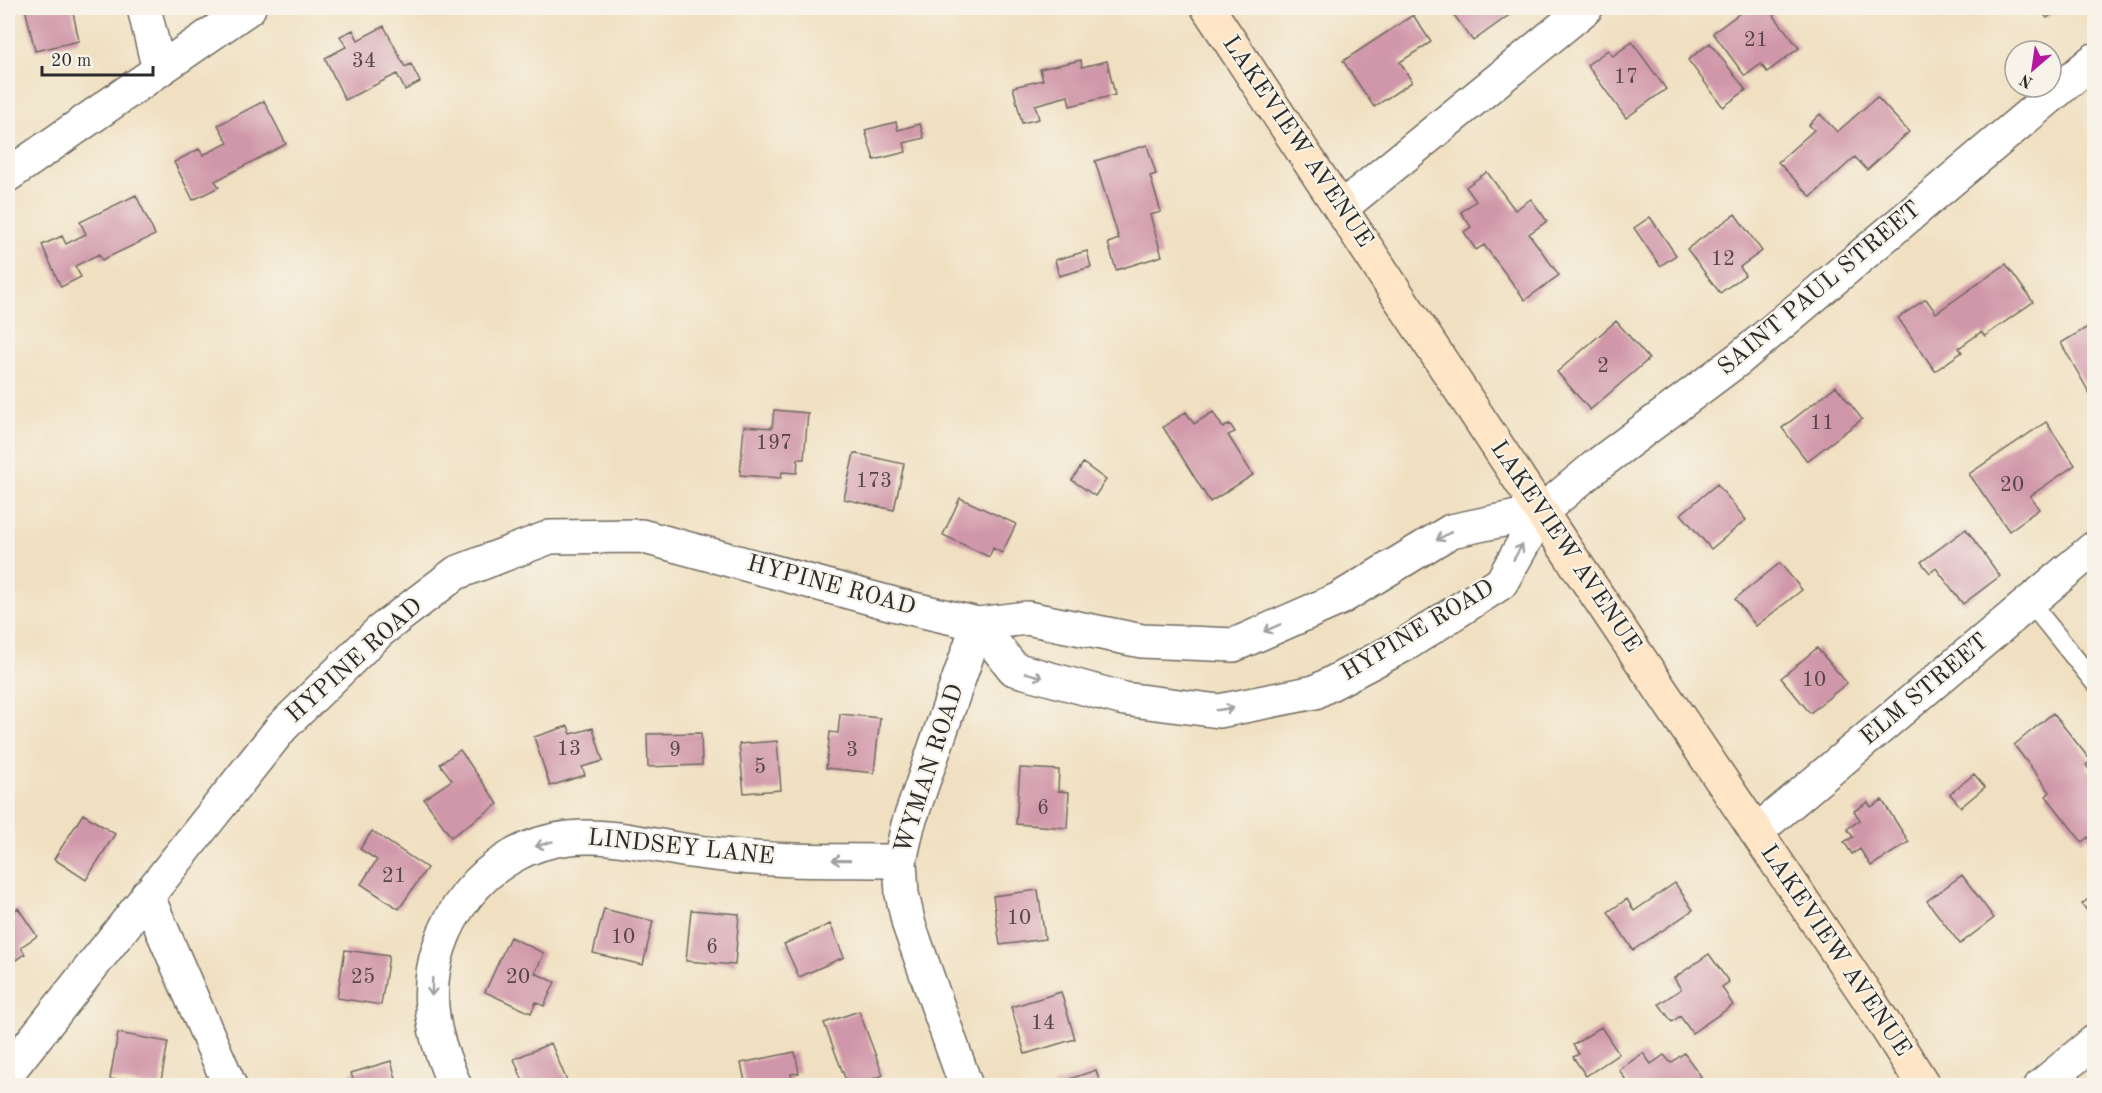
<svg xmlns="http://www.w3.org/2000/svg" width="2102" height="1093" font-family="'Old Standard TT',serif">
<rect width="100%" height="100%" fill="#f7f3e8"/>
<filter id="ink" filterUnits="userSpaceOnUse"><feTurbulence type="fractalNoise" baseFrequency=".0167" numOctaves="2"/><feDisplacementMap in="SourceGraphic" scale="12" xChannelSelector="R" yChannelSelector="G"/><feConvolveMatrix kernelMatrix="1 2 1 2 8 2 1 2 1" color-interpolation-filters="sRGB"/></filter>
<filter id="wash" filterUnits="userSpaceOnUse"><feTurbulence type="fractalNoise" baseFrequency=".008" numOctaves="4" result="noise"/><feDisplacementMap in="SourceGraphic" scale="24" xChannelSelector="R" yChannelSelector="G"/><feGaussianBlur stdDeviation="1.35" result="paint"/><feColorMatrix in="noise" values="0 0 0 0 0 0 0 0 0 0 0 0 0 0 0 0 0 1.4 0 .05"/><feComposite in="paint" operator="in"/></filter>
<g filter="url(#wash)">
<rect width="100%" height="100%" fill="#f0e0c1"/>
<g id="blocks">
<path fill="#d096a9" d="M25,8h47l7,33 -44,10z
M1438,8h71l3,5 -39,28 -24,-33 -7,5z
M1747,8h21l31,40 -32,24 -6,-8 -16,12 -32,-43z
M2038,8h22l-13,10z
M1413,15l18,27 -31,20 12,20 -38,25 -31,-46z
M384,26l21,41 6,-3 9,18 -15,8 -8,-16 -52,26 -20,-42 21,-11 -6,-11 13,-6 5,10z
M1632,42l34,47 -40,29 -39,-53 21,-15 5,6z
M1710,43l36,47 -23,17 -35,-47z
M1081,60l1,7 25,-6 8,34 -45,11 -2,-10 -33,9 4,14 -17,4 -9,-36 30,-7 -3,-11z
M1877,97l32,35 -42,38 -12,-13 -44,40 -33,-35 36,-32 -5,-5 11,-11 17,18z
M264,101l22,43 -71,37 4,6 -26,13 -19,-38 25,-13 4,6 25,-12 -10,-18z
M896,122l2,8 22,-6 4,14 -20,5 2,9 -32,8 -9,-30z
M1147,145l9,29 -6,2 11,36 -11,3 12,41 -46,14 -8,-27 11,-4 -24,-78z
M1487,172l28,38 16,-11 16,22 -18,13 30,41 -34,25 -41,-55 -8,5 -12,-18 7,-5 -10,-15 15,-11 -10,-14z
M136,195l19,40 -53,25 -3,-6 -24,12 6,11 -20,10 -19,-42 20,-9 4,8 20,-10 -6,-12z
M1735,214l27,37 -22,16 5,8 -25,18 -33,-44z
M1650,217l26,38 -16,11 -26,-38z
M1087,251l4,16 -32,9 -4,-16z
M2006,264l27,38 -48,34 -4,-4 -22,16 3,4 -27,19 -37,-53 28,-19 10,14z
M1616,321l33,38 -59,51 -33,-38z
M2094,323v78l-33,-58z
M1836,386l26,33 -55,42 -25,-33z
M774,410l34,3 -4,46h-6l-1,14 -15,-1 -1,6 -41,-3 4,-49 28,2z
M1186,412l8,12 19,-12 10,16 7,-4 5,8 -7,3 25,40 -43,27 -47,-75z
M2046,422l29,43 -45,31 9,13 -30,22 -40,-57z
M854,453l50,11 -10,46 -50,-11z
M1083,463l23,17 -11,16 -23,-16z
M1717,484l29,36 -35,29 -30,-35z
M960,498l56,26 -14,29 -9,-5 -4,9 -46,-22z
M1966,529l34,47 -37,28 -27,-36 -6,5 -9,-11z
M1780,563l22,27 -46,36 -21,-27z
M1817,648l30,35 -37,30 -29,-35z
M2053,713l38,48 -5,4 8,12v68l-6,-8 -6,5 -36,-46 4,-4 -36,-47z
M840,714l40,4 -6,55 -48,-5 4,-36 8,1z
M568,726l3,8 22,-6 10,33 -21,6 3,8 -35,11 -16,-49z
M701,733l1,32 -54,2 -1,-33z
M777,741l4,49 -37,3 -5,-49z
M460,750l38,54 -47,33 -27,-38 28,-19 -12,-16z
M1020,768l39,2 -1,21 11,1 -2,36 -51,-4z
M1974,774l11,13 -24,20 -11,-13z
M1882,800l27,42 -38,24 -11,-17 -8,5 -8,-12 9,-5 -6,-8 13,-9 -6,-9 14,-9 3,5z
M83,814l32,20 -29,46 -32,-21z
M372,831l55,37 -28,41 -38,-25 16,-24 -17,-11z
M1962,875l32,43 -34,26 -33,-43z
M1675,883l18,27 -60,40 -25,-38 19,-13 7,12z
M1038,890l7,49 -45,6 -7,-49z
M2094,894v26l-12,-16z
M18,908l19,28 -16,11 4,7 -17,11v-51z
M604,909l49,12 -10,44 -50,-12z
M691,910l48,4 -4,51 -49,-4z
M830,924l14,33 -45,20 -15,-33z
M510,937l34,16 -9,20 20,9 -11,24 -8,-4 -5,11 -46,-21z
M345,950l44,6 -8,49 -44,-7z
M1709,954l20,28 -7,5 11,18 -41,28 -12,-17 -8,6 -13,-18 22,-15 -7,-11z
M1061,992l14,47 -50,15 -14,-47z
M859,1011l24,64 -28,11h-7l-24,-63z
M1601,1027l18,27 -33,22 -13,-19 6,-3 -6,-9z
M118,1033l50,9 -8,44h-13l-37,-7z
M551,1043l18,43h-44l-11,-27z
M795,1052l4,21 -8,1 2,12h-47l-5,-23z
M1643,1053l8,11 13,-9 7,8 13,-10 17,23 -13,10h-58l-11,-16z
M391,1061l7,25h-43l-4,-13z
M1096,1070l5,16h-49v-1z"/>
</g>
</g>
<g filter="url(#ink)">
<use href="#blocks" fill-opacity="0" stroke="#706a60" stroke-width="1.5"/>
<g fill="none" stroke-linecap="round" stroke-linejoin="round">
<g stroke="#706a60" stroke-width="21">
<path id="service" d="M2030,602l64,80"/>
</g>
<g stroke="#706a60" stroke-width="36">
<path id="minor" d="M144,8l15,62 90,-62
M8,175l151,-105
M1341,208l245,-200
M978,624l36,45 110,30 95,12 96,-19 91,-48 95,-61 40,-71 55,-46 144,-108 354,-298
M1756,832l338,-284
M147,895l83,191
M8,1072l274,-345 98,-96 76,-58 94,-36 91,-1 256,69 81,19 49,-6 115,23 92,4 105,-46 112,-68 90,-19
M455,1086c-11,-26 -21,-51 -23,-79 -7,-81 55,-161 137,-169 37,-4 73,5 108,11 18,3 37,5 55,7 55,6 112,4 168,5
M966,1086l-57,-161 -7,-31 -2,-33 8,-36 70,-201
M2041,1086l53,-44"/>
</g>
<g stroke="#706a60" stroke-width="36">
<path id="secondary" d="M1208,8l333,504 325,483 58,91"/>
</g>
<use href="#service" stroke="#fff" stroke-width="18"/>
<use href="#minor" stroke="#fff" stroke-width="33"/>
<use href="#secondary" stroke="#fee5c5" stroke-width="33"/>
</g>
<defs><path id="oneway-shaft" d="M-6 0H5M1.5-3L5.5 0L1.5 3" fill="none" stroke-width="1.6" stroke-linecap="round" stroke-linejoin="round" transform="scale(1.5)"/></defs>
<g stroke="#a0a0a0">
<use href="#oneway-shaft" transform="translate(1444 536) rotate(150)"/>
<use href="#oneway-shaft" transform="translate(1518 552) rotate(-60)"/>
<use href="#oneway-shaft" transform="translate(1272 628) rotate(156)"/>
<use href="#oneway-shaft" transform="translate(1034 675) rotate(15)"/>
<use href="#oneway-shaft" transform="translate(1225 709) rotate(-8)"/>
<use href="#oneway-shaft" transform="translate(544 844) rotate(163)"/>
<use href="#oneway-shaft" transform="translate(841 860) rotate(-179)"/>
<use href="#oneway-shaft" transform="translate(432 987) rotate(92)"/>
</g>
</g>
<g text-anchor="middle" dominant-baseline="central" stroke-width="4.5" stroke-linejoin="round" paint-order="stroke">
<g font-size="21" fill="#54464a">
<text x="1756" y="40">21</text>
<text x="364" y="61">34</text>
<text x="1626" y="77">17</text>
<text x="1723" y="259">12</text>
<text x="1603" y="366">2</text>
<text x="1822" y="423">11</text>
<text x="774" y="443">197</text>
<text x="874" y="481">173</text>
<text x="2012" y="485">20</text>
<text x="1814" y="680">10</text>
<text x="569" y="749">13</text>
<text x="675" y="750">9</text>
<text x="852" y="750">3</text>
<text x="760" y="767">5</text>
<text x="1043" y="808">6</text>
<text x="394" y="876">21</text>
<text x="1019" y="918">10</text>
<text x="623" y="937">10</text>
<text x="712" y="947">6</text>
<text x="363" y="977">25</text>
<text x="518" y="977">20</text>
<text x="1043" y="1023">14</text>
</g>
<g font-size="24" fill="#2b2b2b" stroke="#f7f3e8">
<text transform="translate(1297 142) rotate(56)">LAKEVIEW AVENUE</text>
<text transform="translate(1820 289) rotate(-40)">SAINT PAUL STREET</text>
<text transform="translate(1565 547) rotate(56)">LAKEVIEW AVENUE</text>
<text transform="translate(831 586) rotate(15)">HYPINE ROAD</text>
<text transform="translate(1418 631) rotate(-31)">HYPINE ROAD</text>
<text transform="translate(355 661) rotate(-42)">HYPINE ROAD</text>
<text transform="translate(1925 690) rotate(-40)">ELM STREET</text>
<text transform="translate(930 769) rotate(-72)">WYMAN ROAD</text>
<text transform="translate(681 848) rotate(6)">LINDSEY LANE</text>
<text transform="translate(1835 951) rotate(56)">LAKEVIEW AVENUE</text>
</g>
</g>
<rect width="2102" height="1093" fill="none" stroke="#f7f3e8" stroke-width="30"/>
<g transform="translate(2033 69) rotate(209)"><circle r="28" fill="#f7f3e8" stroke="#a5a39c" stroke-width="1.5"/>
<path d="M0-4.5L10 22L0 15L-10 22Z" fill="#b5179e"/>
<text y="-9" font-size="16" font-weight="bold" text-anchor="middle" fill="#2b2b2b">N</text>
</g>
<path d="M42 66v9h111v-9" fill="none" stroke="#2b2b2b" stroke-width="3"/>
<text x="51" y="66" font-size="18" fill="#2b2b2b" stroke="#f7f3e8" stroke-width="4.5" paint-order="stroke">20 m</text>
</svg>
